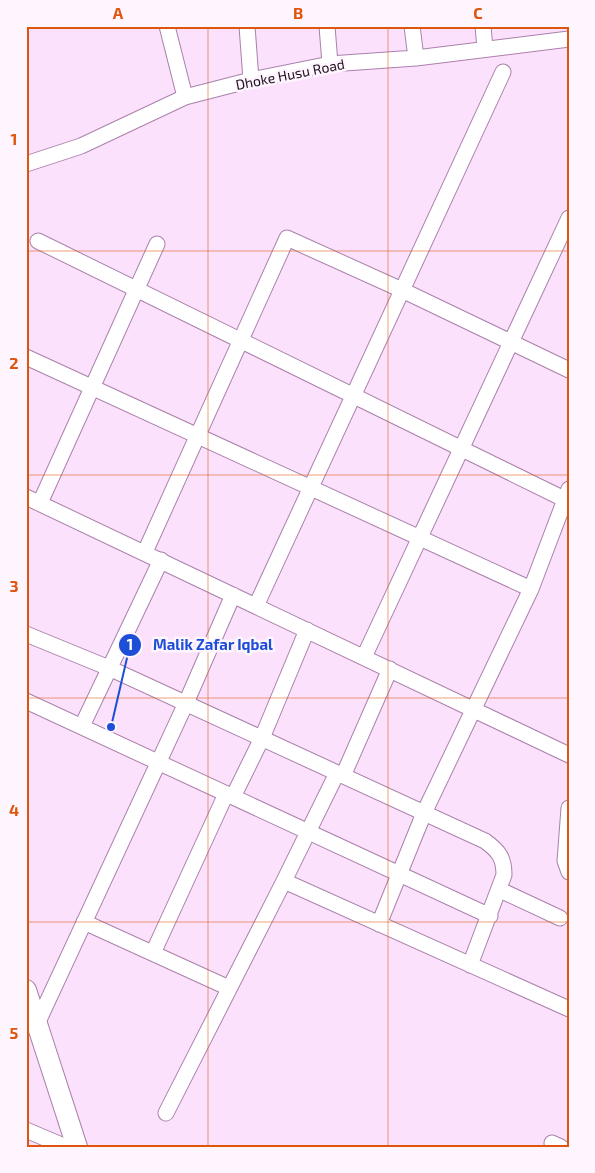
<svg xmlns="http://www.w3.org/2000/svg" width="595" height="1173" font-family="'Exo 2',sans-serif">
<rect width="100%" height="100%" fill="#fbe1fc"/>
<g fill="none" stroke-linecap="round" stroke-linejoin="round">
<g stroke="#aa81ac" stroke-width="17">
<path id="minor" d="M167,26l18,71
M247,26l4,54
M327,26l3,38
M412,26l4,32
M483,26l2,23
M26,164l55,-18 104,-49 66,-17 79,-16 86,-6 153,-19
M38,241l526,258
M26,357l505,232
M26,497l543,258
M40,503l117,-259
M145,552l142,-314 115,52 167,80
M256,606l247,-534
M26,634l83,34 376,173c14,10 19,17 19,34l-34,90
M364,657l205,-439
M26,701l464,215
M82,726l79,-166
M343,776l47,-107
M233,797l29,-59 45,-108
M569,808l-4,53 4,11
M284,881l285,128
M500,890l60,28
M84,922l145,66
M379,924l45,-111 107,-224 38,-100
M153,953l73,-159
M37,1024l149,-321 47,-108
M166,1113l118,-232 53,-108
M26,1130l40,17
M552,1143l9,4"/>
</g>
<g stroke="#aa81ac" stroke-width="22">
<path id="secondary" d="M26,990l51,157"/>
</g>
<use href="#minor" stroke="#fff" stroke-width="15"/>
<use href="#secondary" stroke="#fff" stroke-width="20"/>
</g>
<path fill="none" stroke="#de550d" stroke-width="1" stroke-opacity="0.55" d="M208,26v1121M388,26v1121M26,251h543M26,475h543M26,698h543M26,922h543"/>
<g text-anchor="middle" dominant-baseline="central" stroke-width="5" stroke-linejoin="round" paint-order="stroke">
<g font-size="14" fill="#1f1020" stroke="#fef5fe">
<text transform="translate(290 74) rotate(-11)">Dhoke Husu Road</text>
</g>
</g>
<path fill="none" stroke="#1d4ed8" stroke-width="2" d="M111 727L130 645"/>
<g fill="#1d4ed8" stroke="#fef5fe" stroke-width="2">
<circle cx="111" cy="727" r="5"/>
<circle cx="130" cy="645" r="12"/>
</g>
<g font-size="15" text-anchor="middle" font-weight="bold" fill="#fff">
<text x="130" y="650">1</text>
</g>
<g font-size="15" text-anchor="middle" font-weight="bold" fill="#1d4ed8" stroke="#fef5fe" stroke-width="5" stroke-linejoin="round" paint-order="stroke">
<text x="213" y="650">Malik Zafar Iqbal</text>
</g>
<rect width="595" height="1173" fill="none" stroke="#fef5fe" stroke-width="55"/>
<rect x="28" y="28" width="540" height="1118" fill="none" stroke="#de550d" stroke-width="2"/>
<g font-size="16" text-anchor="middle" font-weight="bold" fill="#de550d">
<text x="118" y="19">A</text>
<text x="298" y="19">B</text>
<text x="478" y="19">C</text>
<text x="14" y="145">1</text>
<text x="14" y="369">2</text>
<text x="14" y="592">3</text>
<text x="14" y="816">4</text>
<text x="14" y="1039">5</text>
</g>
</svg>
